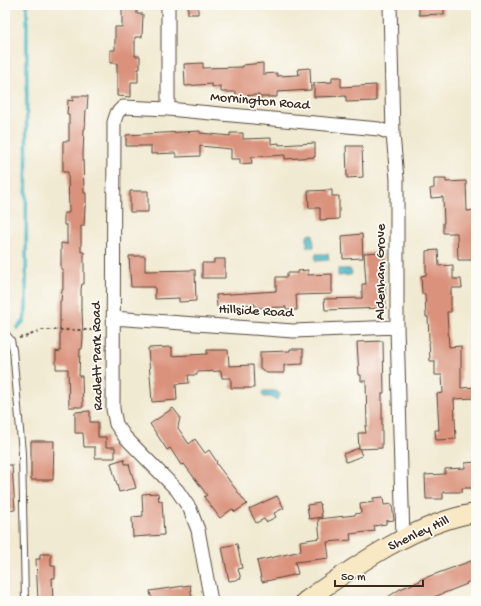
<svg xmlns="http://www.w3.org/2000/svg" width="481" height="606" font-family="'Gochi Hand',sans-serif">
<rect width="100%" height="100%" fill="#fdfcf7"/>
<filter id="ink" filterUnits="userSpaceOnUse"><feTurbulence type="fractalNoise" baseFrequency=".025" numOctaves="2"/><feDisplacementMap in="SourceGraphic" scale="8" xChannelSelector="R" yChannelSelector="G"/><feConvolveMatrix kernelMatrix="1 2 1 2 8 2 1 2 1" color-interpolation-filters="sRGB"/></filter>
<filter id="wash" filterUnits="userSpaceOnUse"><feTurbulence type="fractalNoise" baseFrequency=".012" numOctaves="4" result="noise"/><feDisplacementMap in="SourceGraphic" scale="16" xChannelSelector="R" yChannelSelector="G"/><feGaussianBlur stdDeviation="0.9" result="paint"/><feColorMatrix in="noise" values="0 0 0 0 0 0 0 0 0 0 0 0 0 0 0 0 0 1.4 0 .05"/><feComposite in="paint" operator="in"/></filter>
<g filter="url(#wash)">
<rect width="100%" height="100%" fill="#f1ead2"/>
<path fill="#49b7c4" stroke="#427071" d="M313,234l1,13h-7v-12z
M315,254h13l1,6 -13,1z
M338,269h12l2,4 -1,2 -13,1z
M263,391h13l4,3 -2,4 -2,2 -5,-3h-7l-2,-2z"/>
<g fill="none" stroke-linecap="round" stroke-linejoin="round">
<path stroke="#49b7c4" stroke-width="3.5" d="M17,328l7,-7 2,-13 1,-303"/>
</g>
<g id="blocks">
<path fill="#da927b" d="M122,5h15v9h6l-1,23h-7v19h5v13h-2v13h-7v15l-14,-1v-33h-7v-13h5v-23h7z
M188,5h10v9h-10z
M419,5h25v9l-25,1z
M203,63v5l40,-1v-2l20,-2v11l14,-1v3l22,-1 -1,-6 12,-1 1,22 -34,2v5h-18v-2l-23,1v-4h-15v-6l-9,1v-3l-27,2 -1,-22z
M332,77h9v10l35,-2v16l-30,1v-6l-32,1v-14l18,-1z
M73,96h15l-1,13h-1l-1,20h-1l-1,26 1,38h2v13h-1l-1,20h-3v26h3v32h-2l-1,5v21h1l1,27 -1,12h-2l-1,27h3l1,31h-14l-1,-38h-12v-18l4,1v-51h1l1,-11h1v-21h-2v-26l6,1v-19h-3v-12h5l-1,-41h-5v-31h6v-27h-2l1,-14 5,1z
M200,131v2l30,3v-3h13v6l28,-1v6l8,-1v2l36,-2v14l-30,2v-4l-34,2 1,6 -12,1v-5h-9v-10l-31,-3v10l-24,1v-4l-25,1v-8h-25v-11z
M346,146h16l1,31 -16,1z
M434,179h12v3l20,-1 1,30 9,-1v50h-18l-1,-27h-14v-10h1l-1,-26 -12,1 -1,-9 4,-1z
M332,190v6h7v23l-19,1v-12h-11l-1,-17z
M130,191h18v21h-18z
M362,234l1,24 -20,1 -1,-23z
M438,250l1,16 14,-1v14h8l1,9h-11v24h-4l2,35 12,-1v42l15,-1v11l-22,1 2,40 -20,1 -1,-10h4l-2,-36 6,-1 -1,-18h-7v-14h-5l-2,-44h-2l-1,-23h-3l-1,-18 5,-1v-24z
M383,252l3,56 -61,2 -1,-11 38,-1v-14h4l-2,-31z
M129,256h16v15l50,-1 1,31 -17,1v-4l-24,1v-12h-24z
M214,259h11v19h-23v-15h12z
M308,270v5l24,-1v20l-36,1 1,15h-11v-3l-31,1v-4l-38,3 -1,-12 60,-4v-14h11v-4h11v-2z
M383,341l1,52h-2v55l-23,1 -1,-16h8l-1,-7h2l-1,-45h-5v-6h-2l-2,-33z
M172,347v9l35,-2v-4h21l1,16 24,-1 1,23h-23v-10h-9l-1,-7 -24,1v3h-9l1,8 -13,1 1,16 -25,2 -4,-54z
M290,349h13v15l-19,1v8h-17l-7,-5v-16l30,-1z
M173,408l7,9 -2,11 11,16 6,-5 10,14 4,-3 8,12 -1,1 31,41 -12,8 -3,-3 -12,9 -16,-21 3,-2 -23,-31 -3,1 -11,-17 -3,2 -17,-26z
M90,411v11h8v15h8v10h9v11h-20v-11h-11l-1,-14h-8v-21z
M31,441h23l-1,39h-22z
M359,448l3,8 -16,6 -3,-8z
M124,459l1,5h4l7,24 -17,4 -8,-29z
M476,462v26h-14v4h-19v7h-17l-1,-24 20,-1v-5l20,-1v-5z
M5,465h7l3,45 -10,1z
M158,493l1,8h3l2,34 -31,2 -1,-20 11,-1 -1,-22z
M277,496l7,12 -10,5 2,4 -10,5 -2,-3 -8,4 -7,-14z
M383,497l1,8 8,-1 2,16 -8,1v3l-12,2 1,5 -25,3 1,6 -24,2 2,16 -34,4 3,12 -36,8 -5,-21 44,-10 -1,-10 20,-3 -2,-19 37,-4v-1l6,-1 -1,-9 14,-2 -1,-4z
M320,503l2,14 -13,2 -2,-14z
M237,544l5,24 -4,1 3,10 -12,2 -7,-34z
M40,554h11v12h4v12h-3l1,23h-15l-2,-42h4z
M471,561l1,3 4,-1v16l-10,4 1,1 -43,17h-42l18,-12 20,-8 -1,-1z
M190,585l2,14 -7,2h-33l-2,-10z"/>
</g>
</g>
<g filter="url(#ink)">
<use href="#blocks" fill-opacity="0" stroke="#564739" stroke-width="1"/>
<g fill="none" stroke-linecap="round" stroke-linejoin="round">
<g stroke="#564739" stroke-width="8">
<path id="lane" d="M5,333l6,7 2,10 9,103 3,148"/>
</g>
<g stroke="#564739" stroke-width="15">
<path id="street" d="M168,5v104
M390,5l3,129 4,45v148l6,213
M113,318l180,13 104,-4
M211,601l-13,-71 -8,-21 -13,-19 -52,-53 -9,-13 -3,-15 1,-287 3,-9 6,-6 45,2 211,20 14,5"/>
</g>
<g stroke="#564739" stroke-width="20">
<path id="secondary" d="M305,601c47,-33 113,-80 171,-88"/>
</g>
<path stroke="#564739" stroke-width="2" stroke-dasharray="3 3" stroke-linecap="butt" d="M19,338l9,-2 13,-6h61"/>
<use href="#lane" stroke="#fff" stroke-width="6"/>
<use href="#street" stroke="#fff" stroke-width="13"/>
<use href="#secondary" stroke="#f8e8c3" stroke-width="18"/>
</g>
</g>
<g text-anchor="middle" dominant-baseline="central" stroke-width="3.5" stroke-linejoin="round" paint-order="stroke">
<g font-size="14" fill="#3b2a1e" stroke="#fdfcf7">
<text transform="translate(260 102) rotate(5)">Mornington Road</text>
<text transform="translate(381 272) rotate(-90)">Aldenham Grove</text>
<text transform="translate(256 312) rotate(3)">Hillside Road</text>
<text transform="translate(98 356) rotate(-91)">Radlett Park Road</text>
<text transform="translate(419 534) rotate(-25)">Shenley Hill</text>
</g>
</g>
<rect width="481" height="606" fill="none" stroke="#fdfcf7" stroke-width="20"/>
<path d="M335 580v6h88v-6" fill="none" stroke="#3b2a1e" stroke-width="2"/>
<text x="341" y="580" font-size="12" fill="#3b2a1e" stroke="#fdfcf7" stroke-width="3" paint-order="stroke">50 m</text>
</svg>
